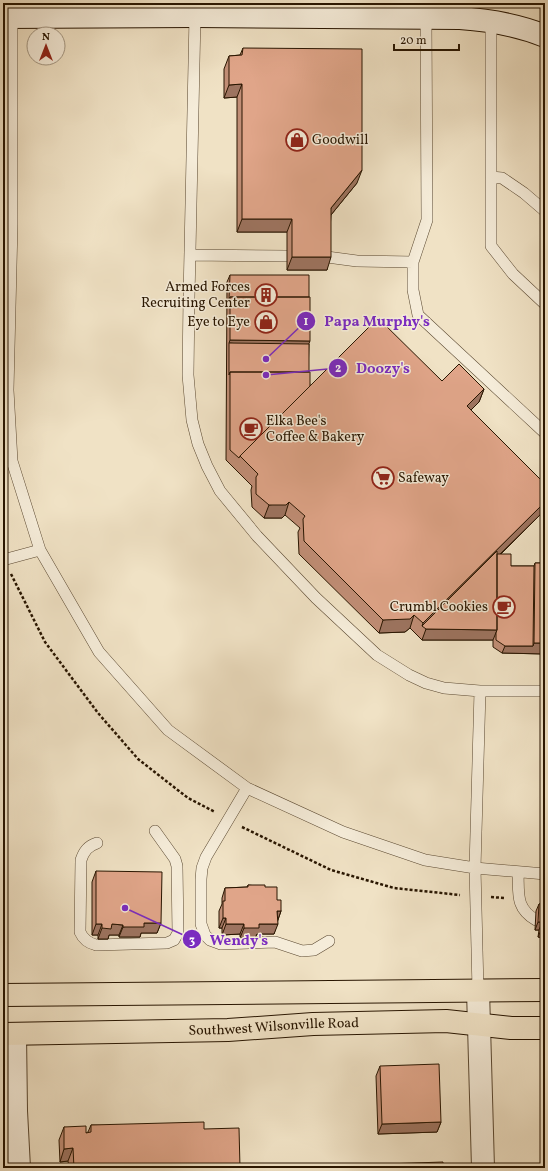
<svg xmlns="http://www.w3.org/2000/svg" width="548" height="1171" font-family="Vollkorn,serif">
<rect width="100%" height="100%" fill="#f0e2c5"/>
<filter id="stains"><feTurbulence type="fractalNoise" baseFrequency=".005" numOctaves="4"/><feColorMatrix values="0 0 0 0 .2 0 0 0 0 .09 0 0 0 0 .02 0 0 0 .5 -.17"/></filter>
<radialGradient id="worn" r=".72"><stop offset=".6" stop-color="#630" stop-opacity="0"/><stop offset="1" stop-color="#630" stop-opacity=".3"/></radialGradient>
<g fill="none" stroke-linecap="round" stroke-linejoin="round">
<g stroke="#5a4831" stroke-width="12">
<path id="lane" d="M195,16l-6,282 -1,77 4,45 6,24 9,22 13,25 37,45 59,62 61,57 32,20 17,8 18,5 36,3h65
M12,17v208l-4,165 4,71 28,89 59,102 69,78 79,58 96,44 82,28 50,8 70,6
M426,18l1,202 -14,42v28l5,25 127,118
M491,22v224l22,28 32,30
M491,177l11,1 22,15 21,18
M190,255l97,1
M327,257l30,4 56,1
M3,560l37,-10
M247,788l-41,69 -4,11 -1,11v45l4,11 5,5 11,4 54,-2 27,9 12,-1 15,-9
M97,843c-9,3 -13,8 -16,17l-1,72c3,7 8,11 16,13l71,-2 7,-3 4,-7 -1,-67 -2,-7 -20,-28
M518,872c1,21 -3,36 18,48
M478,990l-3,-122 5,-177"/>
</g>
<g stroke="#5a4831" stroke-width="24">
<path id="street" d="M478,990l5,178
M15,1034l1,77 3,57"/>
</g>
<g stroke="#281500" stroke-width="24">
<path id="secondary" d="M3,17l192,-1 265,2c28,2 58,7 85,18"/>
</g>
<g stroke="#281500" stroke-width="24">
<g id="primary">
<path d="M3,995l542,-5"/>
<path id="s1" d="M3,1034l225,-4 85,-6 133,-3 65,7h34"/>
</g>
</g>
<path stroke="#281500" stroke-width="2.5" stroke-dasharray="3 2" stroke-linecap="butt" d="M11,574l34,68 53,71 40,46 50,39 27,14
M242,827l89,43 63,18 66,7
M491,897l13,1"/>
<use href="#lane" stroke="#f5ecd9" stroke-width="11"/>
<use href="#street" stroke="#f5ecd9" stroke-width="22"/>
<use href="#secondary" stroke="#f5ecd9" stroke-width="22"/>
<use href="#primary" stroke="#f0e2c5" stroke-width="22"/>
</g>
<path fill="#c18e76" stroke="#281500" d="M243,48l114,135 -26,32 -4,55h-40v-38h-50v-135l-13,1v-29l5,-13 11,-1z
M230,275l79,69 -1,28 2,14 132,-5 42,8 -5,13 -8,8 74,74v26l-44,44 10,12h23l1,-3h10v91l-43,-1 -9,-6v-7h-71l-12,-12 -5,4 -26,1 -80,-79 -1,-22 2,-4 -15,-13 -3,3h-18l-12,-11 -1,-17 1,-4 -26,-26 1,-178z
M96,871l65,52 -4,10h-16l-1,4h-21v-2h-10l-1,4h-10v-4h-6v-53z
M248,885l17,2 12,13 4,11 -3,9 -4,14h-17l-2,4h-15v-4l-18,1v-7h-3v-17l3,-7v-6l3,-10 22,-1z
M543,897l2,41 -7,-1 1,-7h-4l1,-19 3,-7h1z
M380,1066l61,56 -4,10 -59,2 -2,-58z
M91,1125l113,4 36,39h-171l-1,-7 -8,1 -1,-22 5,-13 22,6 2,-1z"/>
<path fill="#9d7460" stroke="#281500" d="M242,84l-5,13 -13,1 5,-13z
M362,170l-5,13 -31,38 5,-13z
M242,219h50l-5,13h-50z
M292,257h39l-4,13h-40z
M230,340l80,1 -4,10 -77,-8z
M484,389l-5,13 -17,17 5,-13z
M289,502l-4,13 -3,3h-18l5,-13z
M545,502v8l-49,48 -74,68 1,-3z
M414,615l-4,13 -5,4 -26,1 4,-13z
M426,629l71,1 -4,10h-71z
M534,643h11v11l-43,-1 3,-7h28z
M277,911h4l-4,11z
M223,918h3l-4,10h-3z
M538,922h4l-3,8h-4z
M144,923h17l-4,10h-16l-1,4h-21l4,-10z
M96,924h6l-4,11h-6z
M112,924l11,1 -4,10h-10l-1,4h-10l4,-11z
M226,924h18l-4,10 -18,1z
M259,924h19l-4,10h-17l-2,4h-15l4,-10z
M541,930h4v8l-7,-1z
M441,1122l-4,10 -59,2 4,-10z
M73,1148l-5,13 -8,1 4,-13z"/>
<path fill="#e0a589" stroke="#281500" d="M243,48l119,1v121l-31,38v49h-39v-38h-50v-135l-13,1v-29l13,-1z
M230,275h79v22h-79l-1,3z
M230,297h80v44l-80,-1z
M378,318l64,63 17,-17 25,25 -17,17 78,78v18l-122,121 -9,-8 -4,4 -27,1 -79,-79 -1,-22 2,-3 -16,-14 -3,3h-17l-13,-11v-17l2,-3 -18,-18z
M229,343l80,1v28h-79l-1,3z
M230,372h80v14l-70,70 -1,2 -9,-8z
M497,551v79l-71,-1 -4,-3z
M497,554h14v12h23l-1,80h-28l-9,-6v-7l1,-3z
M535,563h10v80h-11z
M3,614l1,1v102h-1z
M96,871l66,1 -1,51h-17v4h-21v-2l-11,-1 -1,5 -9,-1v-4h-6z
M248,885h17v2h12v13h4v11h-4l1,13h-19v4h-15v-4h-18v-6h-3v-17h2v-13l23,-1z
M543,897h2v33h-4l1,-8h-4l1,-18h3z
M439,1064l2,58 -59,2 -2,-58z
M204,1122v7l35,-1 1,40h-166l-1,-20 -9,1v-22l22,-1v7l5,-1v-7z
M443,1162v6h-58v-4z"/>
<defs>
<g id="shop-ring" transform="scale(1.15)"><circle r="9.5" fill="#f5ecd9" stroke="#8f2418" stroke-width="1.5"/><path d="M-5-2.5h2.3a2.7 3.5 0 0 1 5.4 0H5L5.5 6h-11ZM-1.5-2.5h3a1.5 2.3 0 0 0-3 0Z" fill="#8f2418"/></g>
<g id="building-ring" transform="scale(1.15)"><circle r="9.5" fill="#f5ecd9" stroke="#8f2418" stroke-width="1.5"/><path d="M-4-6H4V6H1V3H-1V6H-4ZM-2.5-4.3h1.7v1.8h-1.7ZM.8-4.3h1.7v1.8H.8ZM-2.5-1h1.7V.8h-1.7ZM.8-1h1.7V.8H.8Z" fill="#8f2418"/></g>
<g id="cafe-ring" transform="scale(1.15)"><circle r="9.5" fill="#f5ecd9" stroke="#8f2418" stroke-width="1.5"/><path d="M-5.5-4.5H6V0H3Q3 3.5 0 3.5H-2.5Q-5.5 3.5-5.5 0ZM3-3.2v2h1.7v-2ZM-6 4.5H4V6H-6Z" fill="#8f2418"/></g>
<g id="supermarket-ring" transform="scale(1.15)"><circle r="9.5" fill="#f5ecd9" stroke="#8f2418" stroke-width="1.5"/><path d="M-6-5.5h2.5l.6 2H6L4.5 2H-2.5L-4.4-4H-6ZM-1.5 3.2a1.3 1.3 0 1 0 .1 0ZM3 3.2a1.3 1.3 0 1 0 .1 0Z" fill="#8f2418"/></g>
</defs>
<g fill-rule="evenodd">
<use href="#shop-ring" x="297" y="140"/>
<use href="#building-ring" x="266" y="295"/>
<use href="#shop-ring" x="266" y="322"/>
<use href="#cafe-ring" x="251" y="429"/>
<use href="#supermarket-ring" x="383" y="478"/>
<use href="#cafe-ring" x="504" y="607"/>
</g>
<g text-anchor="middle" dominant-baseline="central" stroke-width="3" stroke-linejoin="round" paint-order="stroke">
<g font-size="14" fill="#281500" stroke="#f5ecd9" text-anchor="start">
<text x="312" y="140">Goodwill</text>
<text x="250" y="287" text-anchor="end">Armed Forces<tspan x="250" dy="16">Recruiting Center</tspan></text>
<text x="250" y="322" text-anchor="end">Eye to Eye</text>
<text x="266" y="421">Elka Bee's<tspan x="266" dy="16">Coffee &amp; Bakery</tspan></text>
<text x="398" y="478">Safeway</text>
<text x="488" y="607" text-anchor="end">Crumbl Cookies</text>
</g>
<g font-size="14" fill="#281500" stroke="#f5ecd9">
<text stroke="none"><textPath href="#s1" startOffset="271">Southwest Wilsonville Road</textPath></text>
</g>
</g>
<path fill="none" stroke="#7b2cbf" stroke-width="1.5" d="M266 359L306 321M266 375L338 368M125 908L192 939"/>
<g fill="#7b2cbf" stroke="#f5ecd9" stroke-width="1.5">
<circle cx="266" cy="359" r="4"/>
<circle cx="266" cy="375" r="4"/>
<circle cx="125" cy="908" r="4"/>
<circle cx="306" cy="321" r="10"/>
<circle cx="338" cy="368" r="10"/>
<circle cx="192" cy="939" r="10"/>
</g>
<g font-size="12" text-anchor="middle" font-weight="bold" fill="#fff">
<text x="306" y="325">1</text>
<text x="338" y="372">2</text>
<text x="192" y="944">3</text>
</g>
<g font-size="15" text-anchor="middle" font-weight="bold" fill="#7b2cbf" stroke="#f5ecd9" stroke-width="3" stroke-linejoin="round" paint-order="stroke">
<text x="377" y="326">Papa Murphy's</text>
<text x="383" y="373">Doozy's</text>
<text x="239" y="945">Wendy's</text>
</g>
<rect width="548" height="1171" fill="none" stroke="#f0e2c5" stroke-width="16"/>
<rect x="4" y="4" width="540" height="1163" fill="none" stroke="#281500" stroke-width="2"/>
<rect x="8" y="8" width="532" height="1155" fill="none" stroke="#281500"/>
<g transform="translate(46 46)"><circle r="19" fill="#f5ecd9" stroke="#a39682"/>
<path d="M0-3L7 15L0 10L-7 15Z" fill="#8f2418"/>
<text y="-6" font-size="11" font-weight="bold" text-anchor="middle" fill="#281500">N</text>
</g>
<path d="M394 44v6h65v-6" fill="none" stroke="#281500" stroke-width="2"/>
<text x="400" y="44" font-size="12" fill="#281500" stroke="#f5ecd9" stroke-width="3" paint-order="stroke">20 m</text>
<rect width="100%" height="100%" filter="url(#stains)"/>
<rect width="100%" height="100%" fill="url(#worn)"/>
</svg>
